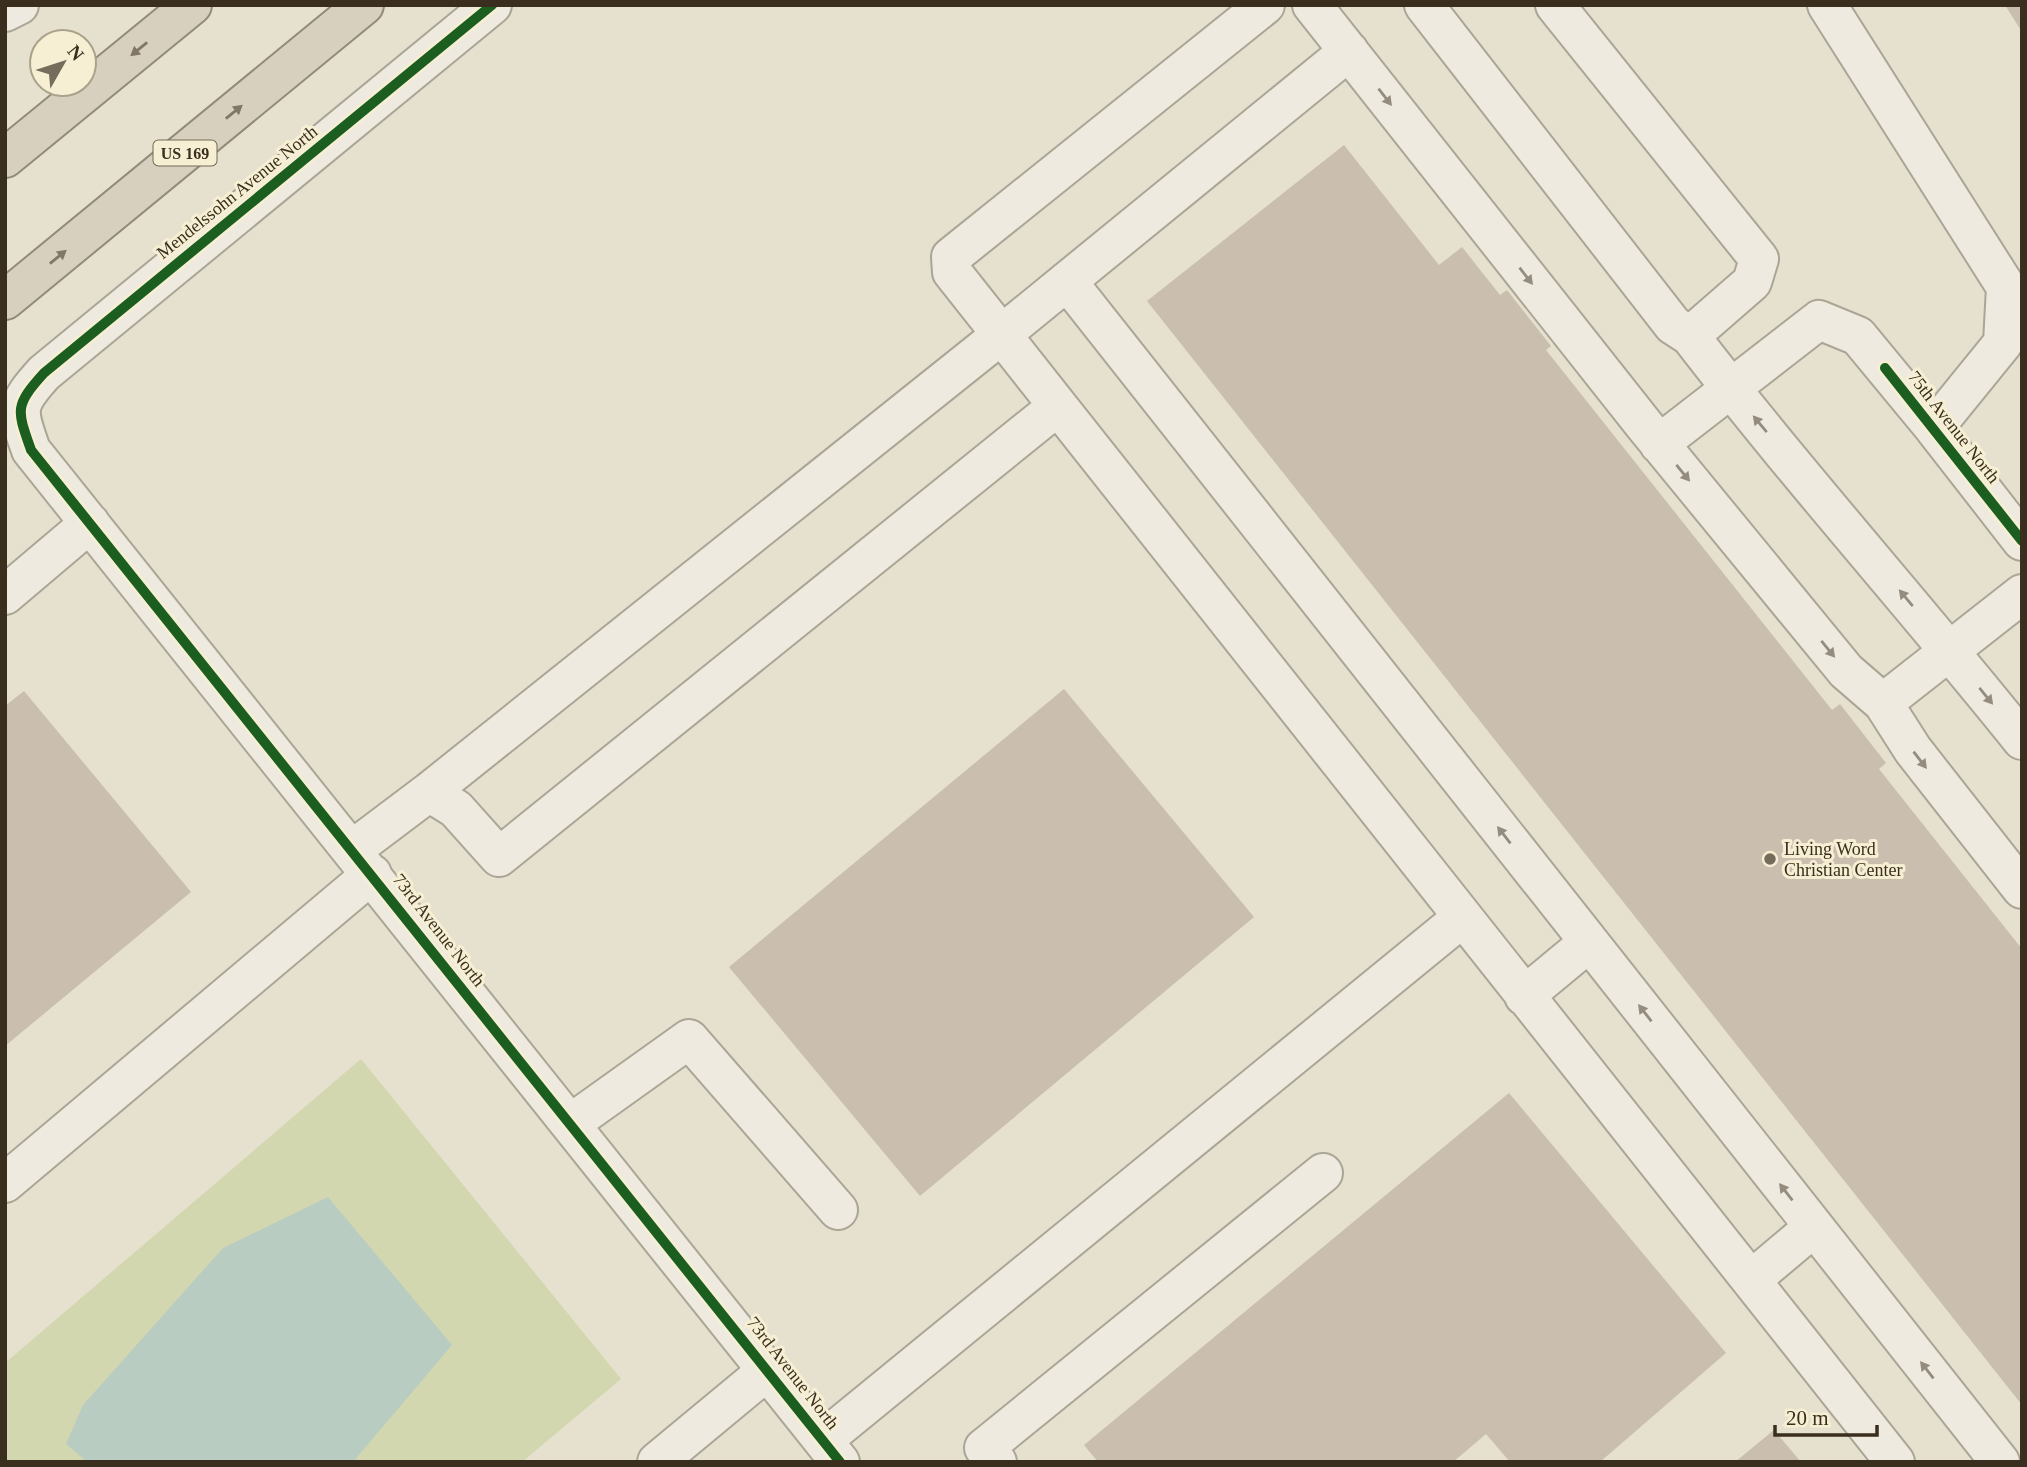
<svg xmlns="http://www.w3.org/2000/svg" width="2027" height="1467" font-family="Georgia,serif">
<rect width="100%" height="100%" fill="#e6e0ce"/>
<path fill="#d3d7af" d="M361,1059l260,320 -99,83h-517v-99z"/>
<path fill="#b8ccc1" d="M328,1197l124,148 -99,117h-266l-21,-18 17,-39 140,-157z"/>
<path fill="#cabeae" d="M2005,5h17v27z
M1344,145l95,120 23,-18 38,48 7,-5 44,56 -5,4 286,360 8,-6 46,59 -7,6 143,180v456l-875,-1104z
M1064,689l190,228 -334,279 -191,-229z
M24,691l167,201 -186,154v-340z
M1509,1093l217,260 -126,109h-90l-24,-28 -33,28h-355l-14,-17z
M1774,1430l27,32h-66z"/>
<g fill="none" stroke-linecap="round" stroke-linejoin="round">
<g stroke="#aba596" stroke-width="42">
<path id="minor" d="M492,5l-448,368c-30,33 -27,37 -13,77l809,1012
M1312,5l333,421 201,245 37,32 30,47 109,139
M1424,5l249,320 17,11 62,-54 7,-23 -204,-254
M1827,5l179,282 -3,56 -69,85
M5,12l14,-7
M1067,281l933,1181
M1690,336c106,138 223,268 332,404
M1058,406l-106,-134 -1,-15 314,-252
M1659,444l160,-124 39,16 76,92 88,113
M5,595l85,-72
M1883,703l139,-109
M429,792l572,-457 348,-284
M352,850l77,-58 27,17 43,48 559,-451 837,1056
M1524,996l64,-53
M570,1124l119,-85 149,171
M5,1183l367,-309
M1751,1280l63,-53
M823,1440l640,-523
M657,1462l111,-92
M997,1462l-13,-14 339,-275"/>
</g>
<g stroke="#918a7d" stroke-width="42">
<path id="highway" d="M5,158l187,-153
M5,300l359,-295"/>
</g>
<use href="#minor" stroke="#eeeadf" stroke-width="38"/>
<use href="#highway" stroke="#d8d0be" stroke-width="38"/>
<g stroke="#f7efd3" stroke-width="15">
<path id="cycleway" d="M492,5l-448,368c-30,33 -27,37 -13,77l809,1012
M1885,368l137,173"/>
</g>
<use href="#cycleway" stroke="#1b5e20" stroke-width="10"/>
</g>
<defs><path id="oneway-solid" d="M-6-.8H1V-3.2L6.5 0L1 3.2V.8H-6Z" transform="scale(1.75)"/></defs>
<g fill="#817766">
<use href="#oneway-solid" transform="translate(139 49) rotate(141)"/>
<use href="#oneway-solid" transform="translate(234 112) rotate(-39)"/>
<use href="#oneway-solid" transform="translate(58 257) rotate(-39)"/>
</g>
<g fill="#948c7e">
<use href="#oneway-solid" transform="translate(1385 97) rotate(52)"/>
<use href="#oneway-solid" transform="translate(1526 276) rotate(52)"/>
<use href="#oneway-solid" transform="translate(1760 424) rotate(-130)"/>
<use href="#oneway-solid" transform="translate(1683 473) rotate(51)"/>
<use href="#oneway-solid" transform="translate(1906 598) rotate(-130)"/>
<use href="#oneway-solid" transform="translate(1828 649) rotate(51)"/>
<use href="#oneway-solid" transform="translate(1986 696) rotate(51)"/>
<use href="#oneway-solid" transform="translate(1920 760) rotate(52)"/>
<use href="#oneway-solid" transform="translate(1504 835) rotate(-128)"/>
<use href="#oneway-solid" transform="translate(1645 1013) rotate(-128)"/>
<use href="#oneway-solid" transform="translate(1786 1192) rotate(-128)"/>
<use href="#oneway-solid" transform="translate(1927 1370) rotate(-128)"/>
</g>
<circle fill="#766c5c" stroke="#f7efd3" stroke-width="2.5" cx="1770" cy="859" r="7"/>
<g text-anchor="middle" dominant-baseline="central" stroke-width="6" stroke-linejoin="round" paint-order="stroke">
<rect fill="#f7efd3" stroke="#736854" stroke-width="2" x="153.5" y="140.5" width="63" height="25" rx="5"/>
<g font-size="16" font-weight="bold" fill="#3a2e1e">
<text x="185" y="153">US 169</text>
</g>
<g font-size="18" fill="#3a2e1e" stroke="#f7efd3">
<text transform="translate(237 192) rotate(-39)">Mendelssohn Avenue North</text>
<text transform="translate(1954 427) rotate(52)">75th Avenue North</text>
<text transform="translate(439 930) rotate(52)">73rd Avenue North</text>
<text transform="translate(793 1373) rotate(52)">73rd Avenue North</text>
</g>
<g font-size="18" fill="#3a2e1e" stroke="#f7efd3" text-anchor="start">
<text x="1784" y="849">Living Word<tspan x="1784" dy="21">Christian Center</tspan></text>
</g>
</g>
<rect width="2027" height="1467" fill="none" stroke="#3a2e1e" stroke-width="14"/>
<g transform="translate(63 63) rotate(51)"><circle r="33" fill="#f7efd3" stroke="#aba28b" stroke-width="2"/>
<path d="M0-5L12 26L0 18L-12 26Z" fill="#766c5c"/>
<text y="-10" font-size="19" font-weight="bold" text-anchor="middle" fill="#3a2e1e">N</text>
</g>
<path d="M1775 1425v10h102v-10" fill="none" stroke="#3a2e1e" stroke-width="3.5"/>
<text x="1786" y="1425" font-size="21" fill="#3a2e1e" stroke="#f7efd3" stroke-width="5" paint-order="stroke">20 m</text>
</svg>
